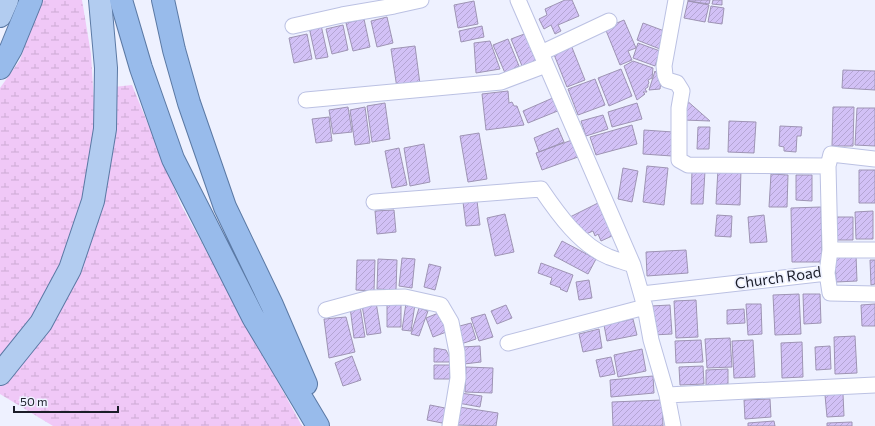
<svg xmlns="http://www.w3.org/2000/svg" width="875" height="426" font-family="Commissioner,sans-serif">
<defs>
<pattern id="wetland-marsh" width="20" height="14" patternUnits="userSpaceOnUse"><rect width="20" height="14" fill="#f0c8f7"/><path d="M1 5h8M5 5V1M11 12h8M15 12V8" fill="none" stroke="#cdabd4"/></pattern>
<pattern id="building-hatch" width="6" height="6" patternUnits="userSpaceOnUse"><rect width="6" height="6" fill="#d2c1f6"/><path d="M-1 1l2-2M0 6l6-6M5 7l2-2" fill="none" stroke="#b4a5d3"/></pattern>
</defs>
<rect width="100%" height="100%" fill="#eef1ff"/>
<path fill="url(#wetland-marsh)" d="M40,0h42l9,54 4,66 -11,82 -21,62 -28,55 -35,49v-280l20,-28z
M132,85l49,120 121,221h-249l-53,-32v-11l79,-112 24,-63 8,-52 3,-69z"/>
<path fill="url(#building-hatch)" stroke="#9e94b4" d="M565,0h7l7,16 -21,9 3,6 -6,3 -4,-9 -7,4 -5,-10 8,-4 -2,-6z
M688,0h22l-1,4 -21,-3z
M713,0h9v5l-10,-1z
M474,1l4,23 -20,4 -4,-23z
M688,1l21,4 -4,17 -21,-4z
M711,6l13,2 -2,16 -14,-2z
M387,17l6,26 -16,4 -6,-26z
M364,19l6,28 -17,4 -7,-28z
M624,20l12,28 -8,3 4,9 -12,5 -15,-37z
M643,23l24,9 -7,17 -23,-9z
M321,25l7,32 -12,2 -7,-32z
M343,25l5,25 -16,4 -6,-25z
M482,26l2,11 -23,5 -2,-11z
M527,33l11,27 -16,6 -11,-27z
M307,34l5,25 -18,4 -5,-25z
M508,39l11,27 -14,7 -12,-28z
M490,41l10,28 -24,4 -2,-30z
M638,43l22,8 -5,15 -22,-8z
M571,45l14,35 -18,7 -14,-35z
M415,46l5,38 -23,4 -6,-39z
M633,61l20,7 -1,10 -4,2 1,3 -1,1v3l-3,2 2,3h-4l2,2 -8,6 -13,-34z
M621,69l11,27 -23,10 -11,-28z
M843,70l32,1v19l-33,-2z
M655,71l6,9 -1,9 -11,1z
M595,79l10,26 -27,10 -10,-26z
M508,91l1,12 3,-1 2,4h3l7,19 -38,5 -4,-36z
M555,97l5,13 -32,13 -5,-12z
M685,99l25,22 -26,-1z
M385,103l5,36 -18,3 -5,-36z
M637,103l5,16 -30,8 -4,-15z
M348,107l4,25 -19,2 -4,-24z
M365,107l5,36 -15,2 -5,-35z
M833,107h21l-1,39h-21z
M857,108h18v38l-20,-1z
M603,115l5,14 -22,7 -5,-15z
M329,117l3,24 -16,2 -4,-24z
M729,121l27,1 -2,31 -26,-1z
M632,125l5,19 -41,11 -6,-18z
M780,126l22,1 -1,9h-4l-1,16 -12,-1v-4l-5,-1z
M698,127h12l-1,22h-12z
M558,128l6,14 -25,10 -5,-14z
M644,130l29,2 -1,24 -29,-2z
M479,133l8,46 -19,3 -8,-46z
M572,140l6,17 -36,13 -6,-17z
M424,144l6,38 -20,4 -6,-38z
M399,148l8,37 -15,3 -7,-37z
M647,166l21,2 -4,37 -21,-3z
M623,168l15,3 -6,31 -14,-3z
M718,169h23l-1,36 -24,-1z
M692,170l13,1 -2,33h-12z
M859,170h16v33h-16z
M771,174l17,1 -1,32h-18z
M796,175h16v26l-16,-1z
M477,201l3,24 -14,1 -3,-24z
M598,203l14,33 -11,5 -3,-7 -3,2 -2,-5 -7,3 -20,-15z
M821,207l1,55h-30l-1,-54z
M394,210l2,22 -19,2 -2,-23z
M873,211v28h-17l-1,-27z
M505,214l9,38 -19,4 -8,-38z
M717,215l15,1 -1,21 -16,-1z
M764,215l3,27 -17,1 -2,-26z
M835,217h18v23h-17z
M562,241l34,18 -8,15 -34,-18z
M686,250l2,23 -41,3 -1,-24z
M856,255l1,26 -21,1 -1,-25z
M402,258l13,1 -3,29 -13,-2z
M378,259l19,1 -1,30 -19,-1z
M357,260h18l-1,31 -18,-1z
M870,260h5v24l-4,1z
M541,263l32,12 -6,17 -7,-3 1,-1 -11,-4 2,-6 -14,-5z
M429,264l12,3 -6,23 -11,-3z
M589,280l3,18 -13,2 -3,-18z
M799,294l2,40 -26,1 -2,-40z
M803,294h17l1,29 -17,1z
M696,300l2,37 -22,1 -2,-37z
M376,302l5,31 -14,2 -5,-30z
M406,303l9,1 -4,27 -9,-1z
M387,304h14v23h-14z
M746,304h15l1,30 -14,1z
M875,304v22h-13l-1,-21z
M506,305l6,13 -15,6 -6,-13z
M670,305l2,29 -19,1 -2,-29z
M360,306l5,31 -11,1 -4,-31z
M419,308l9,3 -9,25 -8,-2z
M744,309l1,14 -18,1v-14z
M441,312l8,19 -16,6 -7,-19z
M485,314l8,23 -14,4 -8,-23z
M346,317l9,35 -26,6 -5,-39z
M633,319l4,16 -30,6 -3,-16z
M471,323l5,16 -15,5 -5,-17z
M599,329l3,19 -19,4 -4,-18z
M855,336l2,37 -22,1 -1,-37z
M730,338l2,29 -25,1 -2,-29z
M701,340l2,22 -27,1 -1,-22z
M753,340l2,37 -21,1 -2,-37z
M802,342l1,35 -21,1 -1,-35z
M480,346l1,16 -17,2 -2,-17z
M830,346l1,23 -15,1 -1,-23z
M434,348l12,2 6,12h-18z
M642,349l4,22 -28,6 -4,-22z
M352,356l9,24 -18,6 -8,-23z
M611,357l4,17 -15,3 -4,-17z
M434,365h16v14h-16z
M703,366l1,18 -24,1 -1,-18z
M466,367l27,1 -1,25 -27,-1z
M728,369v15l-22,1v-15z
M653,376l1,17 -43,4 -1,-17z
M460,393l22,3 -2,11 -22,-4z
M843,394l1,22 -17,1 -2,-22z
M770,399l1,18 -26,2 -1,-19z
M662,400l1,26h-50l-1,-24z
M430,405l20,4 -3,15 -20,-4z
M459,407l39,6 -2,13 -40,-1z
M774,421l1,5h-27v-3z
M852,422v4h-25v-3z"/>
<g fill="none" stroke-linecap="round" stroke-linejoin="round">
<g stroke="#bbc1e3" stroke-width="17">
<path id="minor" d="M518,0l115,265 12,42 6,33 16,55 6,31
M676,0l-12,66 1,9 2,5 10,3 5,8 -3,17v52l9,5 140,1
M293,26l49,-11 52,-9 27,-6
M541,53l68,-32
M306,100l195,-18 45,-17
M374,202l167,-13c17,25 39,56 68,68 8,3 16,5 24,8
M830,250h45
M827,273l3,20 45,1
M642,294l185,-21 3,-23 -2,-84 3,-12 44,5
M326,310l44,-12 35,-1 36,8 10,17 6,30 1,26 -8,48
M508,343l137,-36
M667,395l208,-10"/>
</g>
<g stroke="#5b79a4" stroke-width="24">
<path id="primary" d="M0,16l7,-16
M0,374l41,-51 29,-54 23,-68 12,-72 1,-61 -6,-68"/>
</g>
<g stroke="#5b79a4" stroke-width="24">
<path id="trunk" d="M121,0l20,68 32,91 80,158 65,109
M163,0l11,50 15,53 36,104 47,98 34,79
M0,68l11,-19 20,-49"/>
</g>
<use href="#minor" stroke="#fff" stroke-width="15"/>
<use href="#primary" stroke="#b2ccf0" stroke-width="22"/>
<use href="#trunk" stroke="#98bbeb" stroke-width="22"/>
</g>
<g text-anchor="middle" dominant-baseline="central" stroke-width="3.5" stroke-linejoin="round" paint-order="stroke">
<g font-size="15" fill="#1b1d29" stroke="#eef1ff">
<text transform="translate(778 277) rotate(-8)">Church Road</text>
</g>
</g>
<path d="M14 406v6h104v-6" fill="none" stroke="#1b1d29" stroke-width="2"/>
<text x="20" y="406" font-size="12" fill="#1b1d29" stroke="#eef1ff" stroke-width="3" paint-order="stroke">50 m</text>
</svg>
